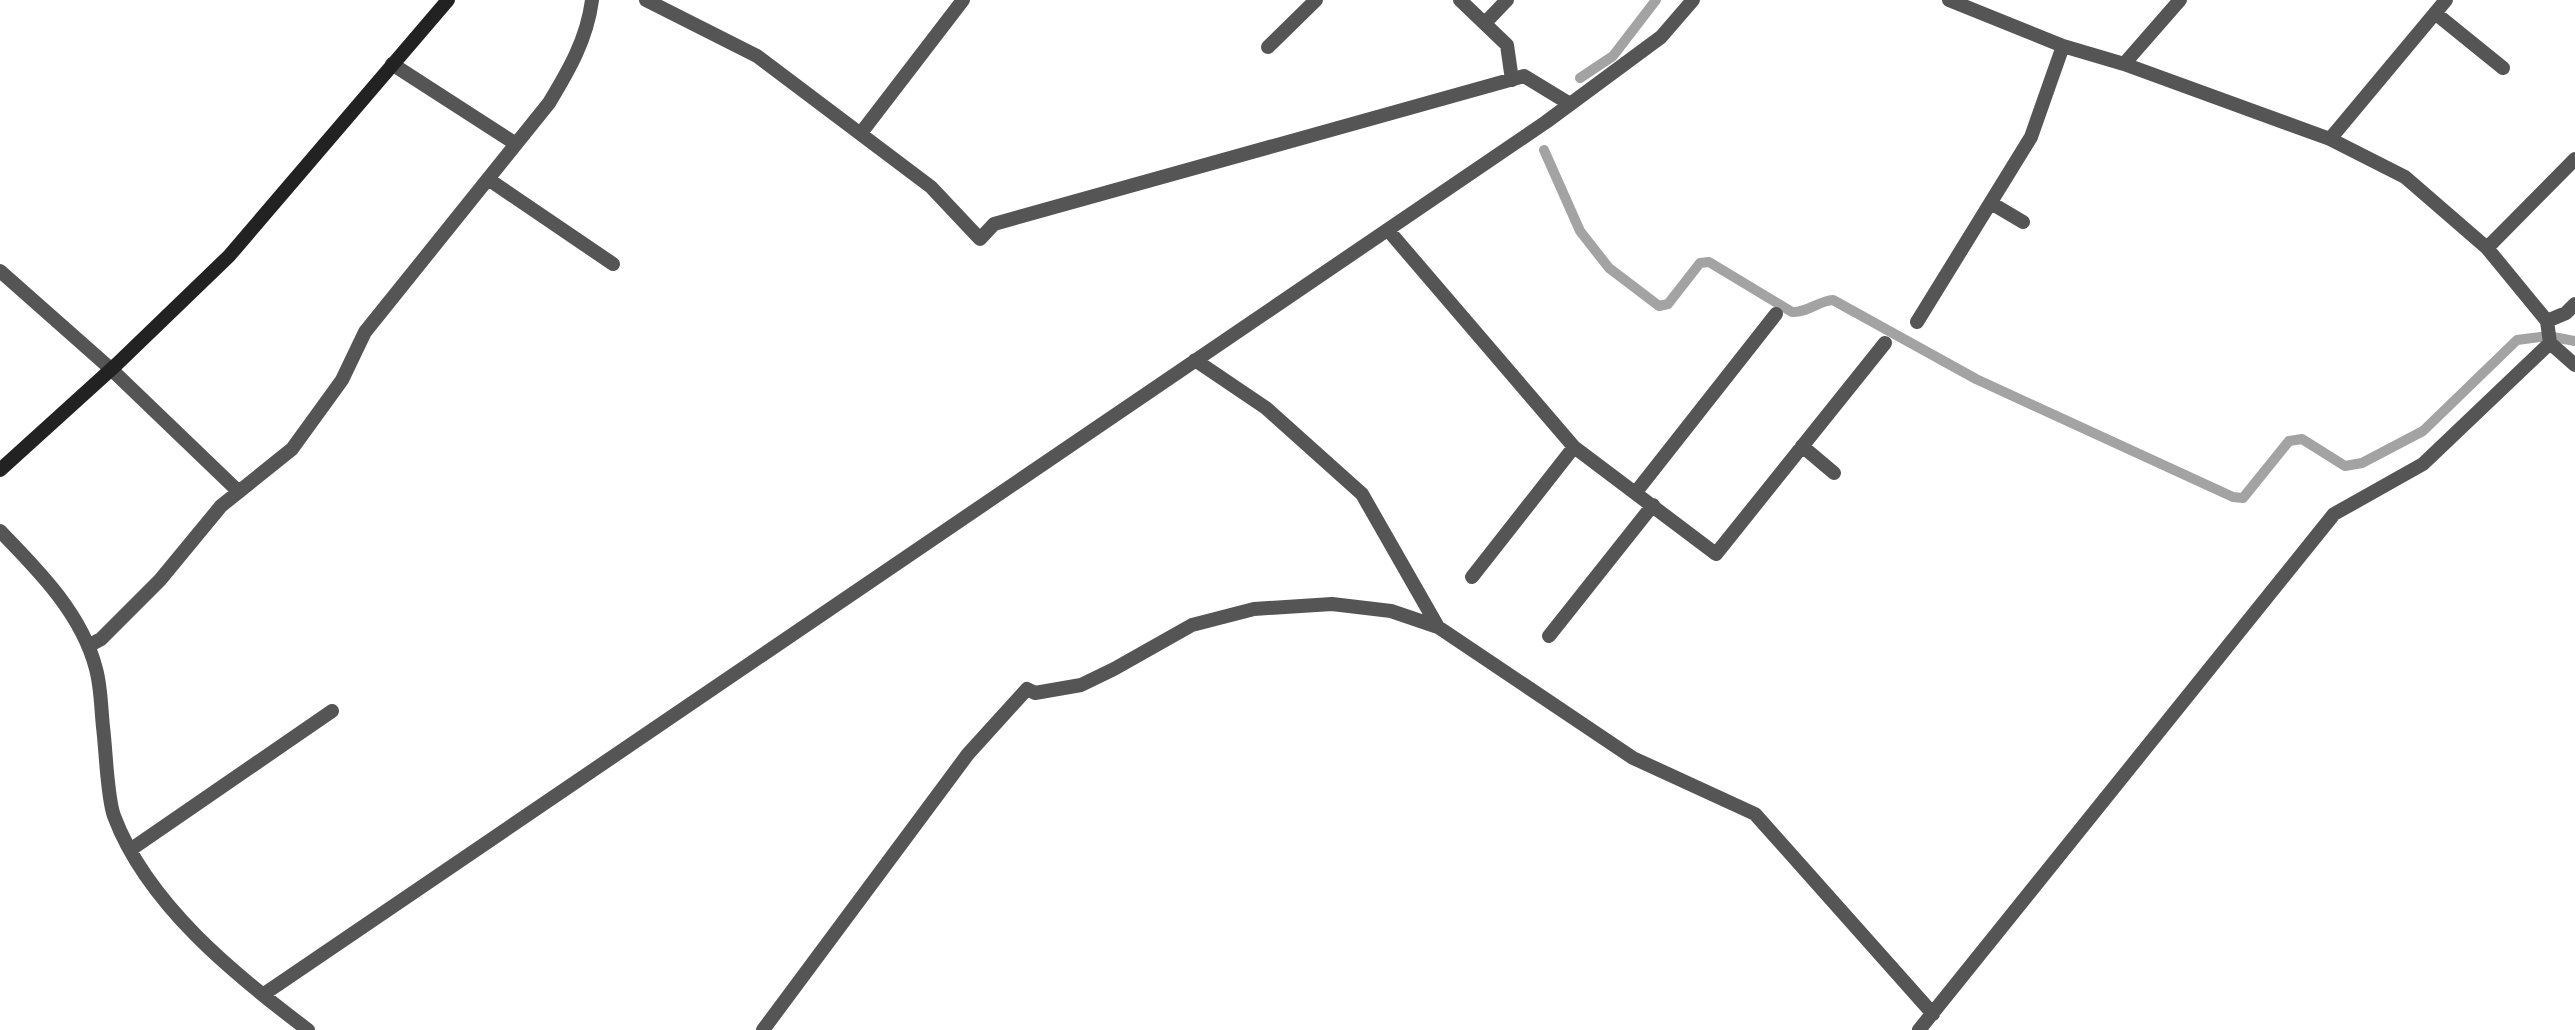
<svg xmlns="http://www.w3.org/2000/svg" width="2575" height="1030" font-family="Karla,sans-serif">
<rect width="100%" height="100%" fill="#fff"/>
<g fill="none" stroke-linecap="round" stroke-linejoin="round">
<path stroke="#a3a3a3" stroke-width="10" d="M1580,78l33,-22 43,-56
M1544,150l36,81 29,37 50,38 9,-2 32,-41 9,-1 83,50c15,1 26,-11 41,-12l143,79 257,118 10,1 46,-57 13,-2 43,27 17,-3 61,-32 94,-91 31,-4 27,5"/>
<path stroke="#555" stroke-width="14" d="M646,0l111,56 174,131 49,52 14,-15 530,-148 46,28
M1460,0l47,45 5,35
M1949,0l114,46 61,18 206,75 75,38 82,71 60,73 3,22 25,22
M2435,13l68,55
M1485,23l22,-23
M1268,47l48,-47
M392,64l124,80
M2124,64l56,-64
M861,133l102,-133
M2330,139l116,-139
M488,179l125,85
M1991,203l32,19
M1388,230l186,217 142,107 169,-211
M2487,248l88,-89
M0,271l112,99 127,122
M2547,321l19,-8 9,-9
M1917,322l114,-185 32,-91
M1802,446l32,27
M1636,492l140,-178
M0,531c38,39 82,83 96,138 5,18 5,39 7,58 3,23 4,70 11,89 33,88 121,159 194,214
M1472,577l102,-130
M1438,627l195,131 122,56 178,200
M1549,636l104,-131
M88,646l13,-7 59,-59 61,-74 71,-57 50,-69 23,-48 184,-229c20,-33 38,-64 43,-103
M130,850l202,-139
M264,994l1282,-872 115,-85 32,-37
M763,1030l205,-276 59,-65 8,4 46,-8 33,-16 78,-44 62,-16 78,-5 59,7 47,16 -76,-133 -96,-86 -71,-48
M1919,1030l415,-516 89,-50 127,-121"/>
<path stroke="#222" stroke-width="14" d="M0,470l117,-106 112,-108 219,-256"/>
</g>
</svg>
